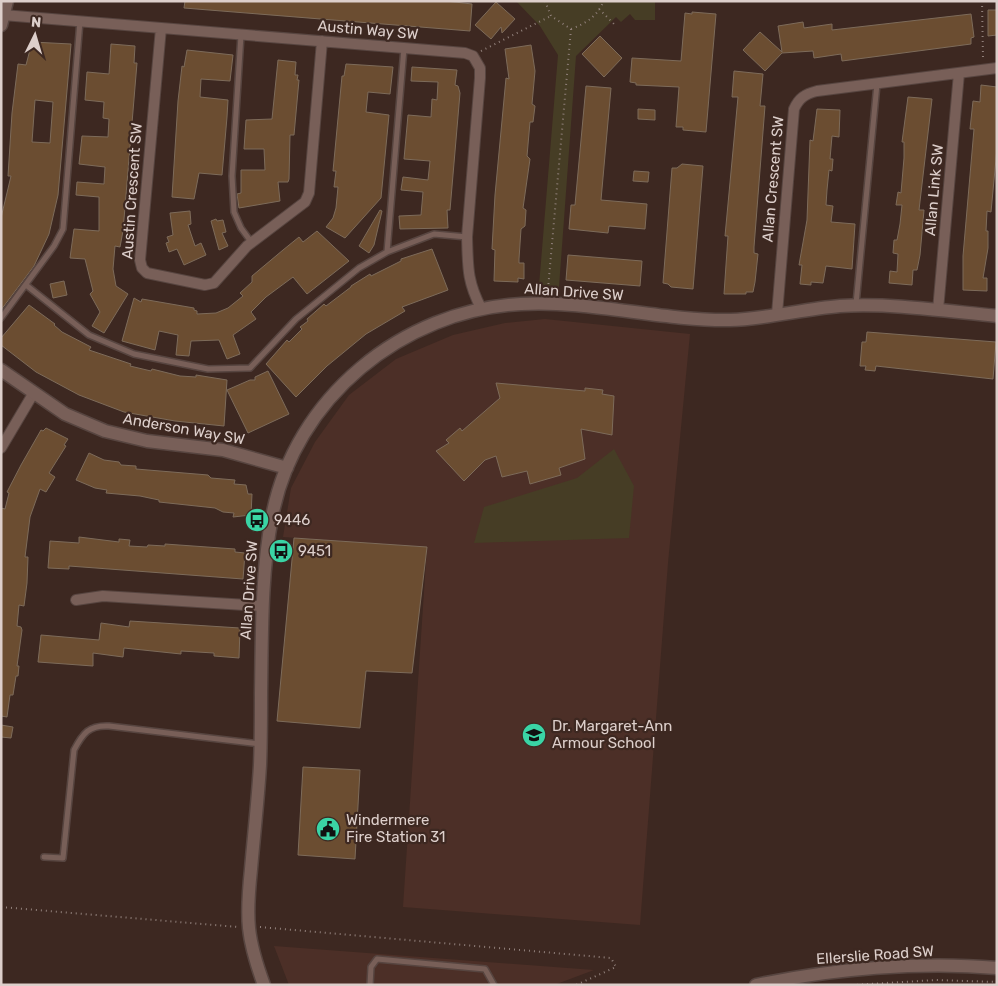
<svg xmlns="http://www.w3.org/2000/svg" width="998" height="986" font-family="Rubik,sans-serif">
<rect width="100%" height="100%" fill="#3d2821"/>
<path fill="#4c2f27" d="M545,319l145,15 -22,229 -28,362 -237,-18 24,-360 -144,-10 8,-49 24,-46 34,-47 47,-36 57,-24 52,-12z
M274,946l320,24 -40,15h-265z"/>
<path fill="#463d25" d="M516,1h139v19h-20l-5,-6 -9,8 -5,-5 -40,39 -17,231 -20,-1 19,-231 -18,-29z
M614,449l20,37 -5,52 -155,5 10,-36 93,-29z"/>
<path fill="#6b4d31" stroke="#7d6b5a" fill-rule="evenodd" d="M185,1h261l26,3 -2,27 -286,-23z
M496,2l19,17 -13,14 -1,-6 -10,12 -16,-14z
M988,10h9v25l-9,1z
M692,12l24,2 -10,118 -23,-2v-3h-7l3,-40 -43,-2v-2l-6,-1 2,-24 49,3 4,-48 7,1z
M971,14l3,23 -3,1v6l-129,17 -1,-7 -27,4 -1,-7 -31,2 -17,18 -22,-21 17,-18 22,20 -4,-26 25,-4 1,6 28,-4v6z
M600,36l22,22 -18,19 -22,-23z
M32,42l39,2 -13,151 -9,39 -15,32 -33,44v-92l10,-42h-3l4,-63 6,-49 8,1zM35,100l18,2 -3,41 -18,-1z
M111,44l24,2 -1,17h3l-14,168 -3,16 -5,-1 -2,23 3,17 12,8 -24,39 -12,-7 8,-14 -10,-18 3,-3 -8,-32 -15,-1 4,-29 25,2v-34l-23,-2 1,-13 27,2 1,-17 -26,-3 3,-28 26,1 1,-18 -6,-1 1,-16 -19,-2 2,-28 22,2z
M531,45l4,26 -3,33 3,2 -2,16h-3l-3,34 3,3 -7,49 3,2 -1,16 -4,3 -2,30v4h5v16l-6,-1v4l-24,-1 1,-31 -3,-1 3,-54 11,-117 3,1 -4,-30z
M187,50l46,5 -3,26 -29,-2 -1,18 28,3 -1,17 -5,58 -23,-2 -5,26 -22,-2 6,-96 4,-35 2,1z
M278,60l18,2 -1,13h3l-1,5h2l-5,55h-4l-1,44 -1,3h-10l2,19 -41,7 -2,-14 4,-1v-23h24l-1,-21h-20l2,-29 26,-1z
M346,64l47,3 -3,27 -22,-2 -2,20 23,3 -8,83 -36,40 -19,-11 7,-9 3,-10 2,-21h-4l2,-16h-3l9,-95h2z
M412,67l45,3 -2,15 3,1 2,7 -10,117h-3l1,18 -48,1 -1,-13 22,-1 2,-23 -22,-2 2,-13 25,3 2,-19 -26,-2 4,-44 23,2 1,-18 5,1 1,-18 -27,-1z
M734,71l29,3 -3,32h5l-11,141v6l4,1 -3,28 -2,10h-7v2h-22l4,-58h-3l13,-139h-6z
M981,85l16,2v61l-6,64 -4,-1 -1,20h2v17l-5,30h4v13l-24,-1v-34l11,-127h-4l3,-28 7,1z
M586,86l25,2 -10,112 46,4 -2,25 -36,-3 -1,7 -39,-4 2,-24h4z
M908,97l24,2 -13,111h5l-4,45 -3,15h-4l-1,15 -23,-2 1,-12 7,1 1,-18 -5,-1 1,-13h3l3,-16 2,-19h-6l2,-13 3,1 3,-35v-16h-2z
M638,109l17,1v10l-17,-1z
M817,109l23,1 -1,27 -7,-1 -2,23h3l-1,12 -3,-1 -2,20 -1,15 7,1 -2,16 24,2 -3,45 -26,-3 -3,17 -12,-1v3l-11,-1 2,-19h-3l8,-45 3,-80 3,1z
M682,164l21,2 -10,123 -22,-2 -3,-3 -5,-1 9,-115h5z
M634,171l15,1 -1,10 -15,-1z
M380,210l2,1 -8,34 -5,8 -10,-7z
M190,211l1,13 -3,1 7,21 6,-3 5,12 -22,10 -7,-16 -8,3 -3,-9 3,-1 -2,-5 6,-2 -3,-22z
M216,219l1,2 6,-1 3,12 -4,1 6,13 -9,4 -8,-29z
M317,231l32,30 -42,33 -14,-17 -27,20 -15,15 5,7 -23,16 7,19 -13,5 -8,-19 -28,1 -2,15 -13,-1 2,-20 -19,-4 -4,19 -33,-9 12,-43 7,4 1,-3 52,9v2l3,1v3l19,-1 12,-5 15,-12 -3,-3 12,-11v-6l31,-26 16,-13 4,5z
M432,249l16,41 -46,17 3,4 -39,23 -39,32 -31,31 -30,-33 21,-24 2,2 13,-13 -2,-2 8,-6 -1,-2 17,-15 2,2 25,-19v-1l19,-12 1,2 30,-15v-2z
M568,255l74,6 -2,25 -74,-6z
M64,281l3,14 -14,3 -3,-14z
M29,305l26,19 -1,1 8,7 29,15 -2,3 42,14 -1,2 21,5 1,-2 28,7 16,1v-2l31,5 -3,46 -49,-5 -51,-9 -45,-17 -43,-23 -35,-27v-7z
M867,332l129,10 -3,37 -117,-13 -1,5 -10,-1 1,-4h-6l2,-24h4z
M268,371l21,43 -41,19 -21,-43 23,-10h5v-3z
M496,383l89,8v-3l18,2 -1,4 12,2 -2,39 -31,-6 4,30 -26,9 2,7 -31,9 -3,-13 -25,6 -6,-21 -11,4 -21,21 -28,-30 13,-8 -3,-3 14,-12 2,3 38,-33z
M46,428l22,11 -4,6 2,1 -17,27 6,4 -9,15 -6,-3 -10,28 -5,40h3l-1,26 -3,23 -5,-1 -2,21 4,1 1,3 -5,36h2l-1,10h-2l-3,19h-3l-3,22 -6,-1v-208l4,1 4,-16 -2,-1 14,-27 20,-35 2,1z
M89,453l15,7 15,2 2,3 15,1v3l72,6 3,3 24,2 -1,4 12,1 2,9h4l-1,21 -18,2 1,-4 -11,-1 -8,-4 -56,-6v-2l-19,-4 -34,-3 1,-3 -12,-2 -19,-8z
M79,537l40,5v-3l11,1 -1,6 18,1 1,-2 17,1v-2l70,5v3l10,1 -2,26 -174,-13v3l-21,-1 2,-27 29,2z
M294,538l133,9 -15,126 -46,-2 -6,57 -83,-7z
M130,621l110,7 -1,30 -25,-2v-3l-33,-2v3l-57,-6 -1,9 -30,-4v13l-55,-4 3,-27 58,5 2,-17 28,4z
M1,725l12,2 -2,11 -10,-1z
M303,767l57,3 -5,89 -57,-4z"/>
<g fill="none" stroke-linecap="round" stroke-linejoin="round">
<g stroke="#574540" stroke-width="8">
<path id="lane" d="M241,35l-9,141 2,36 7,16 11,15
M387,252l17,-204
M26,285l63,50 45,19 74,15 42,-1 46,-49 63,-51 28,-16 47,-18 33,3
M856,304l21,-220
M1,318l53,-72 9,-17 17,-208
M44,857l19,1 11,-108c9,-17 15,-25 35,-24l151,18
M370,985l1,-18 6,-8 108,10 9,16"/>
</g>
<g stroke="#574540" stroke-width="12">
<path id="street" d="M3,15l462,38 8,3 7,12v10l-13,159c1,30 0,44 14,71
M161,28l-21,232 2,8 5,5 58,12 9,-2 33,-37 58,-44 4,-9 13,-152
M938,310l21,-237
M777,314l17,-205c5,-11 11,-15 23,-18l180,-23
M1,448l32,-54
M76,600l27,-4 159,10"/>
</g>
<g stroke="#574540" stroke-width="15">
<path id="secondary" d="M1,25l6,-24
M1,370l64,44 40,17 42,10 76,9 64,18
M264,985c-7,-19 -13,-37 -15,-57 -2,-19 0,-40 2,-59 3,-35 7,-69 9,-104 1,-24 1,-48 1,-72 1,-58 0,-119 11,-176 22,-119 131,-207 249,-213 69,-4 140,17 209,16 37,-1 73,-11 110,-14 52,-3 105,5 157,10
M756,985c76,-16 164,-24 241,-17"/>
</g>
<path stroke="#91807b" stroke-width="2" stroke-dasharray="1 4" stroke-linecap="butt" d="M545,1l6,15 20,13c16,-6 25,-12 33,-28
M982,1l1,58
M599,9l16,16
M481,51l70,-35
M548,289l23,-260
M1,907l237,20
M260,927l351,31 5,9 -40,18
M852,985l84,-5 61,2"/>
<use href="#lane" stroke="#785f58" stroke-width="5"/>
<use href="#street" stroke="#785f58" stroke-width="10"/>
<use href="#secondary" stroke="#785f58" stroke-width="12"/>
</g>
<defs>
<g id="bus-disc" transform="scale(1.25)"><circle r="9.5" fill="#3ad4a5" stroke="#3d2821"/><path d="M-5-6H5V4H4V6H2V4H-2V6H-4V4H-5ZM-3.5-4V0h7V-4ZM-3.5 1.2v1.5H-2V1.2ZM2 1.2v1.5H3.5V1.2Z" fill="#111"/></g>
<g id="school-disc" transform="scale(1.25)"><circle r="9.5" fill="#3ad4a5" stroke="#3d2821"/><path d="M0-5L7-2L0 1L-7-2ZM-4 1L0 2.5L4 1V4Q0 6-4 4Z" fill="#111"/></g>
<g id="civic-disc" transform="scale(1.25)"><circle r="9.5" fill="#3ad4a5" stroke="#3d2821"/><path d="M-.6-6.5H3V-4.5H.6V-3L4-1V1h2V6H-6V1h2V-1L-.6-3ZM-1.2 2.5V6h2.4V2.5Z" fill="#111"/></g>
</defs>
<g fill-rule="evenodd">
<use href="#bus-disc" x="257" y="520"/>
<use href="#bus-disc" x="281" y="551"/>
<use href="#school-disc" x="534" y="735"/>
<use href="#civic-disc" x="328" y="829"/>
</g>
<g text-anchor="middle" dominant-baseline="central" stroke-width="4.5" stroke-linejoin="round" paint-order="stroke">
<g font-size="15" fill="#ddcfcb" stroke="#3d2821">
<text transform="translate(368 30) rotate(5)">Austin Way SW</text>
<text transform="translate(773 179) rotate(-85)">Allan Crescent SW</text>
<text transform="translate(934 190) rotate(-85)">Allan Link SW</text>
<text transform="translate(132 191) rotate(-86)">Austin Crescent SW</text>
<text transform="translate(574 292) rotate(4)">Allan Drive SW</text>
<text transform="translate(184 429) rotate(10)">Anderson Way SW</text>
<text transform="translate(249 590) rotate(-86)">Allan Drive SW</text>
<text transform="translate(875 955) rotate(-4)">Ellerslie Road SW</text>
</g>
<g font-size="15" fill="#ddcfcb" stroke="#3d2821" text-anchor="start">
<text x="274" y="520">9446</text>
<text x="298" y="551">9451</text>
<text x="552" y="726">Dr. Margaret-Ann<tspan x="552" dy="17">Armour School</tspan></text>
<text x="346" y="820">Windermere<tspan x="346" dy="17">Fire Station 31</tspan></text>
</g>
</g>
<rect width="998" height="986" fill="none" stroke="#ddcfcb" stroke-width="5"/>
<g transform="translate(35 35) rotate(5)" stroke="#3d2821" stroke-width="4" paint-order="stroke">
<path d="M0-4L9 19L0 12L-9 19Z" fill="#ddcfcb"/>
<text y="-8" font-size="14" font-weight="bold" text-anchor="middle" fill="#ddcfcb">N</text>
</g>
</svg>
